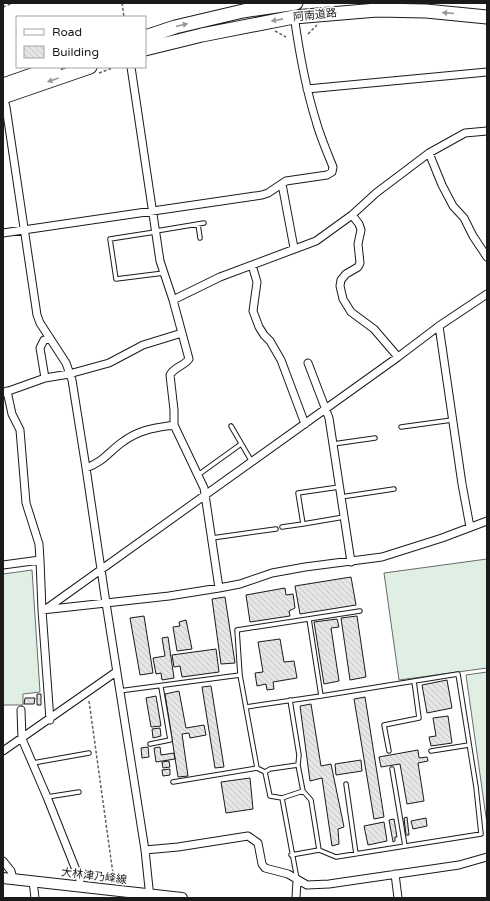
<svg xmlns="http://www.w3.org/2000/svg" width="490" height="901" font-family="'Varela Round','Noto Sans JP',sans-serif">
<defs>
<pattern id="building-back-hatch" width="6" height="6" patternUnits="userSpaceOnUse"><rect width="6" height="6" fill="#e6e6e6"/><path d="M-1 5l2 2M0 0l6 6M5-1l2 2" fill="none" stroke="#c5c5c5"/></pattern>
</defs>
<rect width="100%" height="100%" fill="#fff"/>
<path fill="#e0efe3" stroke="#6a6a6a" d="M487,559v109l-88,12 -15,-107z
M32,570l8,122 -17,2v11h-20v-131z
M487,672v152l-21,-149z"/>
<path fill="url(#building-back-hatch)" stroke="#1a1a1a" d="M351,577l5,28 -56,9 -5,-28z
M285,588l1,7 7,-1 2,14 -6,3 1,5 -40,6 -4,-27z
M225,597l10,66 -14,1 -9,-65z
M144,616l9,57 -13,2 -10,-57z
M357,616l9,61 -16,3 -9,-62z
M337,619l2,8 -8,1 8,53 -15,3 -10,-62z
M186,620l6,29 -15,2 -4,-24 7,-1 -1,-4z
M168,637l6,41 -12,2 -1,-7 -5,1 -3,-16 12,-2 -3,-18z
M280,639l4,23 10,-1 3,17 -24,4 1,7 -7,1 -1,-6 -9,2 -2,-13 8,-1 -5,-30z
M216,649l3,23 -37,5 -2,-11 -6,1 -2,-12z
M447,680l5,28 -25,5 -5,-28z
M211,686l13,81 -9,1 -13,-81z
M179,691l7,37 18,-3 2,10 -16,3 -1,-5 -7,1 6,42 -10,1 -13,-83z
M37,694h4v11h-4z
M156,696l5,30 -10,1 -5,-29z
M365,697l19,120 -10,2 -20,-120z
M25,698h10l-1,6h-10z
M311,704l10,62 10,-2 13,63 -6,2 1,15 -7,2 -10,-68 -12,3 -10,-75z
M448,716l4,27 -21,3 -2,-9 7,-1 -3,-18z
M160,728l1,8 -8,2 -1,-9z
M148,747l1,10 -7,1 -1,-10z
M160,747l1,8 13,-2 1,6 -19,3 -2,-14z
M418,750l1,8 8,-1 1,4 -10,2 6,38 -17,3 -7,-40 -19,3 -2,-10z
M361,760l1,11 -26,4 -1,-11z
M169,761l1,6 -7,1 -1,-6z
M170,769v6l-7,1 -1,-6z
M250,778l3,31 -27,4 -5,-31z
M407,817l2,18h-3l-2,-17z
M426,818l1,8 -14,3 -2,-8z
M394,819l3,18h-2v4l-2,1 -4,-22z
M384,822l3,19 -19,4 -4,-19z"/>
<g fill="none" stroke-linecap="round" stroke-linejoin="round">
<g stroke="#1a1a1a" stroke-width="5.5">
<path id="lane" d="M198,224l2,14
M156,231l48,-8
M155,232l-45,7 6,40 48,-6
M231,426l21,36
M401,427l51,-7
M333,444l42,-6
M198,475l43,-31
M341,497l53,-8
M303,524l41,-7
M282,527l21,-3 -5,-31 41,-6
M212,538l64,-9
M240,675l-3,-45 123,-19
M119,691l121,-16 17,93 -84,14
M290,700l9,55 -1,10
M246,707l75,-11 -12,-77
M150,744l20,-4 -9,-53
M389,751l-5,-26 35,-7 -5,-37
M431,751l38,-6
M33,763l56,-10
M257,768l8,4 5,24 12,2 15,81
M392,769l13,77
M265,772l5,-3 28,-4 5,26 -21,7
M346,784l10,70
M303,791l8,9 8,50
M47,797l32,-5
M291,855l28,-5 17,7 145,-23 -5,-47 -18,-113 -137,22"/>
</g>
<g stroke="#1a1a1a" stroke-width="9">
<path id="street" d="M131,67l29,194 13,39 16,59c-5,7 -15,8 -19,16l4,35v15l30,63 15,100
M307,89l180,-17
M3,97l3,10 31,208 3,8 26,40 6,17 14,88 20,135 -64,7 -2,-50 -37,5
M429,153l13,32 11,21 11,12 9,18 14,21
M282,184l12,64
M352,215l7,9 2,6 -3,14 2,19 -2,4 -12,7 -5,6 -1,6 3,13 8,13 23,17 24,28
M3,233l259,-38 6,-2 18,-12 41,-6 5,-3 1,-5c-6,-15 -13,-31 -17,-46 -11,-35 -17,-70 -22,-106
M252,265l5,17 -4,29 6,16 5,8 6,6 11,19 24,64
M173,300l47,-23 96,-36 36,-26 24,-22 53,-40 36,-20 22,-2
M439,326l23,158 8,43
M308,363l21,55 22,144
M45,378l-5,-30 4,-8 6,-2
M7,391l5,23 8,16 6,73 13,41 1,16
M3,393l42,-15 24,-4 40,-11 34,-18 39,-12
M86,468c19,-7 23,-17 38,-27 17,-12 31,-13 50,-16
M46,609l352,-252 41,-31 48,-32
M42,610l8,110
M21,710l1,29 25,58 33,83 -1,6
M3,751l113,-79
M145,850l33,-3 70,-11 10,7 4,21 3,4 23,6 19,11 22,-1 130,-19 28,-8
M3,861l8,10 2,8
M395,874l3,24
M33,881l2,17
M150,898l-5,-48 -39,-247 63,-7 50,-8 21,-4 32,-11 33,-6 77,-10 60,-19 45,-17
M296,898l1,-18"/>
</g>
<g stroke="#1a1a1a" stroke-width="12">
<path id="secondary" d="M3,878l179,20"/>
</g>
<g stroke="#1a1a1a" stroke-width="15">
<path id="highway" d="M145,37l30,-10 68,-16 53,-8
M145,49l57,-14 92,-18 83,-7 49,1 61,6
M3,85l52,-18
M3,97l87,-30"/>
</g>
<path stroke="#5f5f5f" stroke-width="1.5" stroke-dasharray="3 2" stroke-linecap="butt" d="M122,3l2,14
M3,7l10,-4
M275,31l11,6
M308,34l9,-9
M99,73l16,-6
M89,701l25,180"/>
<use href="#lane" stroke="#fff" stroke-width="3.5"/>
<use href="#street" stroke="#fff" stroke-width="7"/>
<use href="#secondary" stroke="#fff" stroke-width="10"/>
<use href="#highway" stroke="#fff" stroke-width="13"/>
</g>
<defs><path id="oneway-solid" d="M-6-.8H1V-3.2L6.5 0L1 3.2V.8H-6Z"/></defs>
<g fill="#989898">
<use href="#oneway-solid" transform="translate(448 13) rotate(-175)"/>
<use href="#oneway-solid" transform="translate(277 20) rotate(169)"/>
<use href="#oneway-solid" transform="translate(182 25) rotate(-13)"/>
<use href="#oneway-solid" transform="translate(53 80) rotate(161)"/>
</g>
<g text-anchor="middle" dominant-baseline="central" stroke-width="3" stroke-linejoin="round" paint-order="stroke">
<g font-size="11" fill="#1a1a1a" stroke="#fff">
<text transform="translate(315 15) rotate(-6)">阿南道路</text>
<text transform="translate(94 876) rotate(7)">大林津乃峰線</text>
</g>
</g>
<rect width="490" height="901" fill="none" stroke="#1a1a1a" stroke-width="8"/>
<rect x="16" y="16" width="130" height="52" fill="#ffffff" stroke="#a3a3a3"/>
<rect x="24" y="29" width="20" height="6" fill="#ffffff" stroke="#a3a3a3"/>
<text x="52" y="36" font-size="12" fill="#1a1a1a">Road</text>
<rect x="24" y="46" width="20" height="12" fill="url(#building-back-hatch)" stroke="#a3a3a3"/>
<text x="52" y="56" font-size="12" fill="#1a1a1a">Building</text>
</svg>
